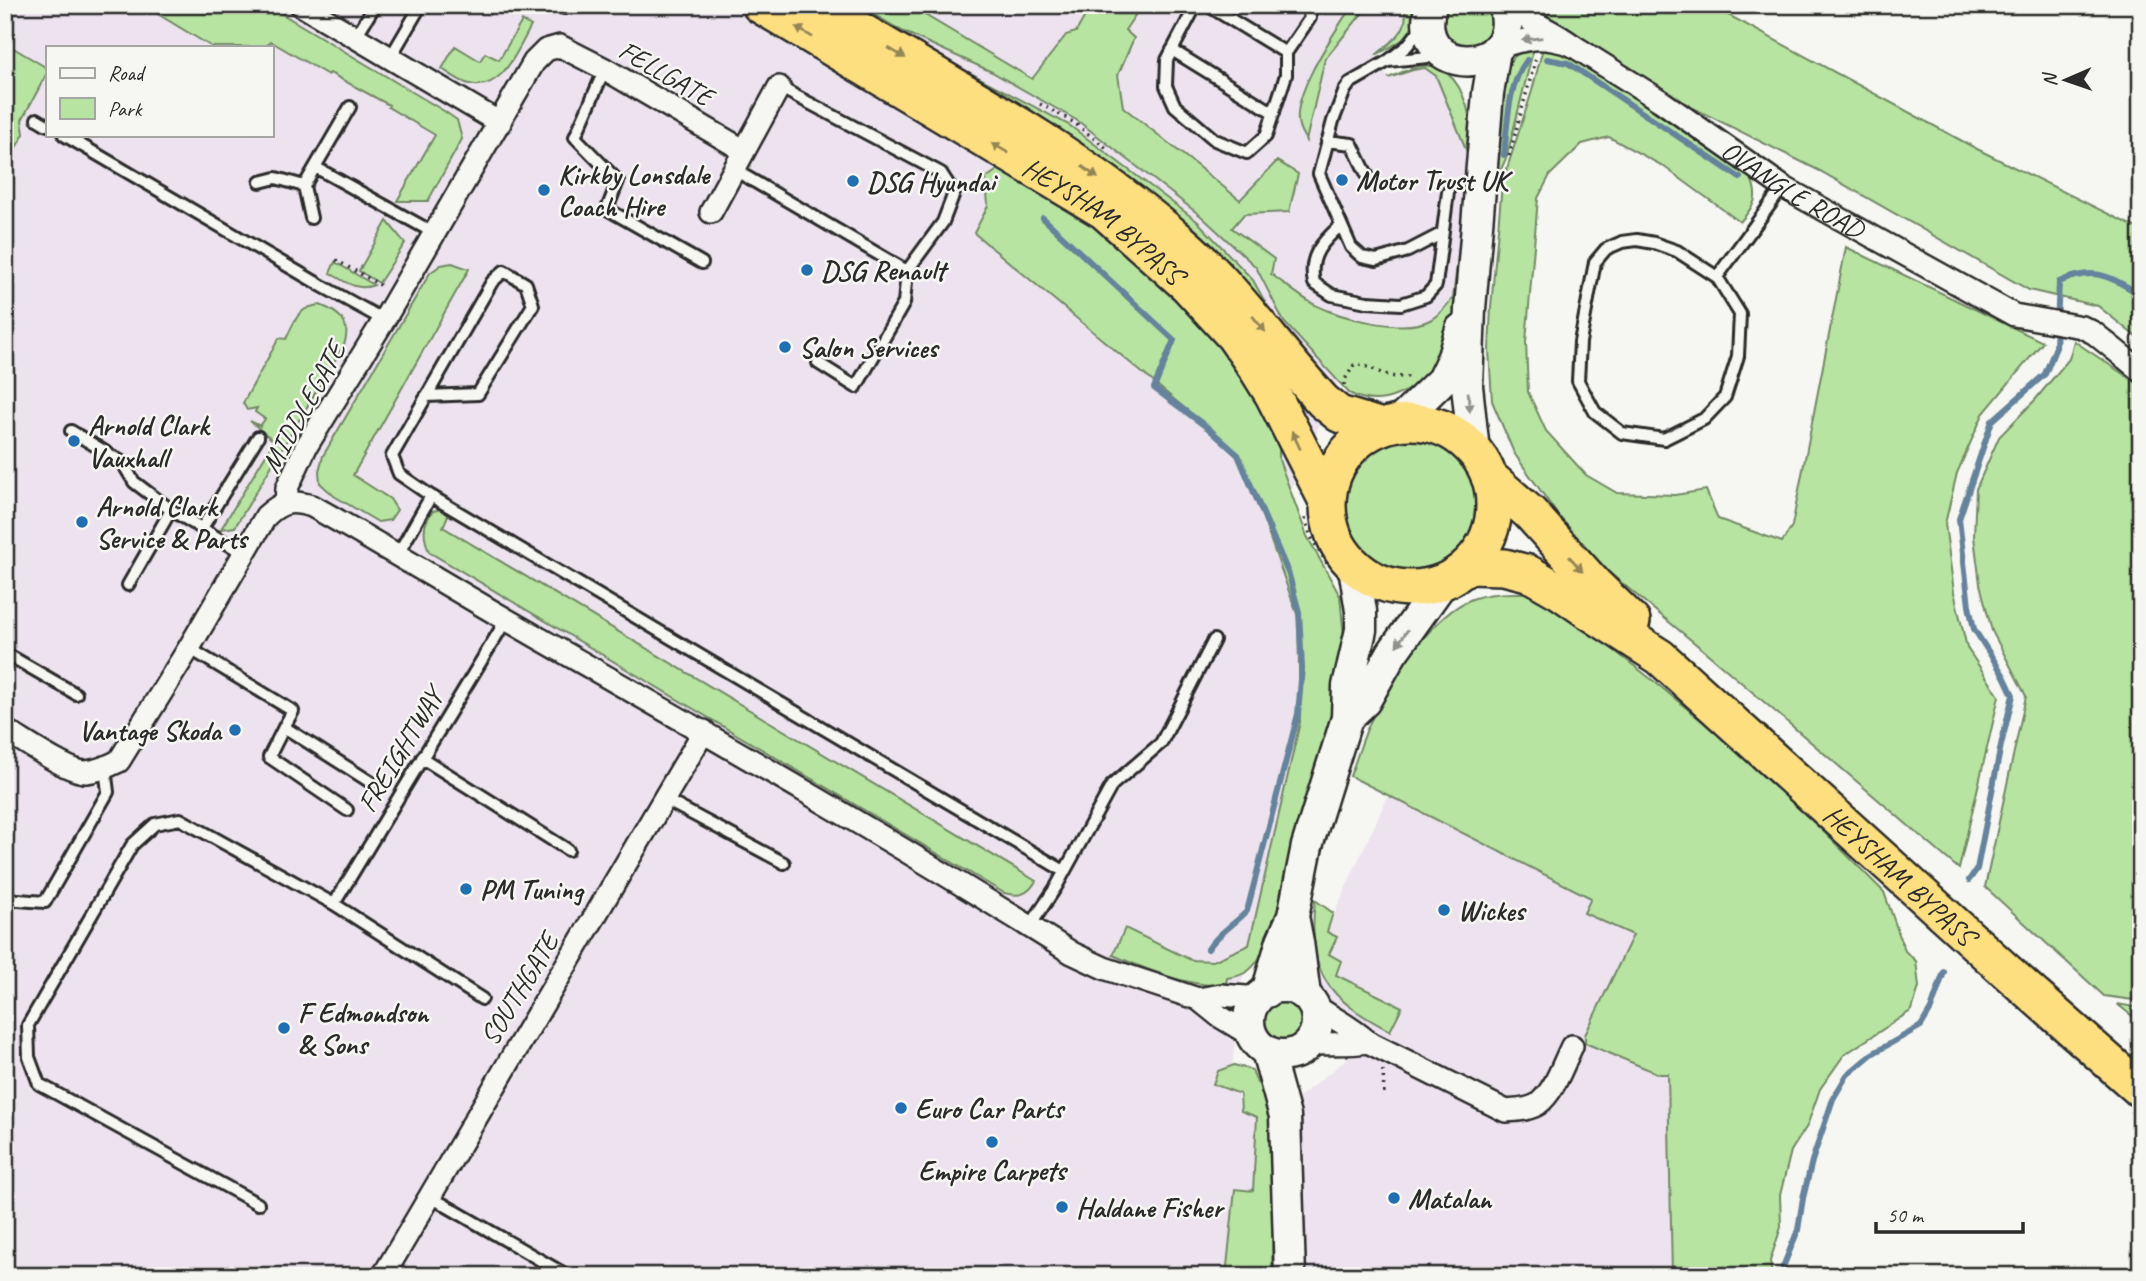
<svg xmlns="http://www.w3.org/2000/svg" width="2146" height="1281" font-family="Caveat,sans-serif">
<rect width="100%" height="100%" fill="#f6f6f2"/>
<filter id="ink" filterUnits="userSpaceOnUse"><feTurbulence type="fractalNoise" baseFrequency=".0143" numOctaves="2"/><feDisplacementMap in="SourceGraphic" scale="14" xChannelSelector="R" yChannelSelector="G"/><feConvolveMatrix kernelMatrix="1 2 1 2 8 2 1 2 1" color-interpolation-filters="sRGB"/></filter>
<g filter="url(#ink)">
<path fill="#ece3ee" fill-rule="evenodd" d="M5,5h1406l-5,29 -30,21 12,23 25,-8 12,-2 15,5 30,86 -17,139 -48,94 -15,6 -16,2 -15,-1 -10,-6 -11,-10 -61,140 58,104 -95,361 -8,81 9,42 17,6 -5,75 -18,-2 -9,86h-1221zM47,47h224v88h-224z
M1388,796l277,140 7,340h-369l-4,-179 48,-38 8,-29 -44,-44 25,-77z"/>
<path fill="#b8e4a1" stroke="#728866" stroke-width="2" d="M143,5h124l177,106 13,9 5,19 -34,62h-31l38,-66 -47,-28 1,-2 -59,-32 -2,2 -58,-34 -4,6h-54z
M858,5h50l124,74 34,-44 10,-3 12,-21 54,-6 -17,25 9,8 -16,37 5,32 117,93 37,-39 21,13 -9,38 -45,2 -12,14 42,31 -3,15c14,10 29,23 44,31 26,13 89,29 115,15 10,-5 16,-14 23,-22l17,-139 -34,-83 -11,-8 -12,2 -25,8c16,-6 34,-17 51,-10 11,5 20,17 24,28 16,34 6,85 3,122 -2,28 -3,57 -7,85 -2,10 -7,20 -11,30 -11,28 -23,52 -53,63 -15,6 -31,5 -46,-3l-65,-71 -28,-55 -55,-51 -123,-95 -86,-49 -90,-41z
M1347,5h22l-44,54 -19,82c-2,-5 -6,-10 -7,-15 -9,-29 34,-91 50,-116z
M1403,5h12c6,31 -17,37 -39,50 16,-14 37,-26 27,-50z
M1449,5h37c9,13 7,20 3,34l-23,11 -22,-15 -2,-16z
M1547,5h163l267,144 164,81v111l-43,-35 -69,-16 -209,-119 -153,-76 -118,-73z
M522,21l9,5c-13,23 -30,70 -65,57 -8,-3 -16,-9 -24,-14l13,-23 25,15 5,-8 14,7z
M5,43l42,25v5l-25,47 2,14 -19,32z
M1534,47l-27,109 -12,27 11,-115c7,-13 14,-16 28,-21z
M914,48l39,16 116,61 128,96 56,59 18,33z
M1543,48l13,1 29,16 165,111c10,22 5,29 -10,46l-77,-56 -54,-29 -27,7 -32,31 -12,23 -12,144 2,50 18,39 40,44 31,18 58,2 31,-5 12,29 64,23 10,-16 54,-279 197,95 -60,72 -26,59 -12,51 9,68 13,56 32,48 -40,173 -251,-215 -125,-103 -69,-98 -22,-52 -3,-51 2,-43 11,-123 30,-93z
M1002,167l95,61 119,105 63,105v22l28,76 33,60 4,41 -12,58 2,9 -13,55 -53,196 -6,-2c-8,16 -17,23 -35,25l-1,7c-36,3 -81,-16 -113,-30l12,-27 66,32 22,1 36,-16 51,-223 -2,-105 -58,-163 -266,-221 14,-27 -2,-28z
M387,221l18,22 -26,40 -20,-12z
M335,262l39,23c-17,7 -30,-4 -44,-12z
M452,263l17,6 -116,206 37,24 7,11 -7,10 -12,2 -44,-26 -14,-13 -1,-12 4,-15 107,-183 11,-8z
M320,305c19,7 32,18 24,40l-109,182 -14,2 53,-88 -24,-20 10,5 5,-7 -10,-7 2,-4 -10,2 -4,-7 36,-65 7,1c9,-18 11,-32 34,-34z
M2074,341l67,45v615l-37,-5 -119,-109 41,-191 -34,-65 -12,-47 -6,-47 2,-48 23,-52 36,-37 34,-41z
M1346 505a65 65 0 1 1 130 0a65 65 0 1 1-130 0Z
M442,509l7,4 -6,14 593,354c-8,14 -17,16 -32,12l-575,-341c-6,-16 -7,-28 4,-41z
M1514,593h20l37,24 84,65 77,64 92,86 60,60 21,59 11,10 3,26 -7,23 -68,45 -24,34 -13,37 -16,25 -11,44 1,32 -11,34 2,15h-100l-4,-202h-9l-74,-31v-8l48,-100 -49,-22 7,-15 -241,-122c8,-20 13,-41 23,-60 18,-37 60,-102 99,-117 13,-5 28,-6 42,-6z
M1315,900l18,13 -6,19 10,5 -8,17 12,7 -5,14 66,32 -12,24c-63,-33 -83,-57 -75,-131z
M1263 1021a20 20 0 1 1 40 0a20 20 0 1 1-40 0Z
M2117,1004l24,4v15z
M1234,1065l18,5 5,13 8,-2 9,41 -2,154h-46l9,-87 18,2 4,-74 -16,-6 -1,-17 -27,-10 5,-13z"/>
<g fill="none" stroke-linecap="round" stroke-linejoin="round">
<path stroke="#65839c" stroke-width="6" d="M1547,59l21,4 172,115
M1504,155c4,-32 3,-69 23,-95
M1043,218l131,122 -20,48 54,40 30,27 51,120 10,37 3,56 -4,46 -51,197c-13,14 -29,22 -39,38
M1969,880l8,-11 24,-124 12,-50 -9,-19 -30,-47 -5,-23 -10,-87 33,-98 53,-47 11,-27 3,-65c38,-16 49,-6 82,13
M1784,1276l-1,-9 15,-37 5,-32 9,-37 21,-62 14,-24 25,-21 49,-28 10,-17 13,-37"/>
<g stroke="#2b2b2b" stroke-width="16">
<path id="service" d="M561,5l4,3 1,-3
M1196,5l-29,55 -1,26 9,20 40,34 32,13 19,-17 20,-61v-22l-79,-48
M1422,27l-15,19 -19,15 -38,22 -5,7 -12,31 -14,53 32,73 11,10 14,3 32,-9 33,-17
M355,38l20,-33
M1172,50l102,63
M1286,53l24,-35 -3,-13
M390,58l31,-53
M1388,61l50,-5
M605,69l-30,68 43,44 -11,28 95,54
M37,119l10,6
M64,135l258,151 62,34
M1327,141l25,3 20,41
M315,167l119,66
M733,169l174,102 36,-49 11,-29 -13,-20 -162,-86
M260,182l16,-4 28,8
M311,218l-7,-32 46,-79
M1341,225c-19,17 -33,31 -27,58l18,12 35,7 34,2 25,-8 10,-11 12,-93
M1717,277l-40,-26 -23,-8 -17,-3 -15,2 -16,7 -11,13 -15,80 -2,39 17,31 27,21 42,6 40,-20 21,-22 13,-41 2,-42 -23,-37 66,-90
M818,363l38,24 48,-84 3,-32
M71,431l51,31 12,20 37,28 72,43
M431,496l633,375
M202,528l56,-91
M398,554l33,-58 -32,-22 -7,-18 100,-174 12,-11 22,13 7,21 -55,89 -52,2
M128,585l43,-75
M189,648l104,63 -9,16 88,56
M5,653l71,41
M284,727l-15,30 78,53
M422,758l146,92
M664,799l120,64
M5,899l40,3 63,-110 -3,-24
M334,904l172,-284
M1030,926l26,-39 56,-102 49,-42 53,-103
M429,1196l139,80
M258,1204l-219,-120 -10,-27 -1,-32 104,-180 23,-21 25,-5 154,85 148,95"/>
</g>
<g stroke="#2b2b2b" stroke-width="26">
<g id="minor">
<path d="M301,5l199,118"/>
<path id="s1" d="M1572,45l89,56 122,86 231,128 68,12 12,6 47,38"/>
<path d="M1497,48c29,-10 45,-13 75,-3 -20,-16 -45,-23 -64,-40"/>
<path d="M711,212l68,-125"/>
<path d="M286,503l1,-15 19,-41 78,-127 150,-258 12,-12 14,-4 45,23 138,81"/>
<path d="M5,730c18,10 62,42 81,42 11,-1 23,-6 33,-11l70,-113 77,-132c16,-15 25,-16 46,-10 67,37 131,77 197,115 189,108 379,216 563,332l32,15 94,31 21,17 33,20"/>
<path d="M1198,999l23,-4 38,3"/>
<path d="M1311,1003c19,14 40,23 57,39l138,69c10,-1 23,-1 32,-7 17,-13 25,-40 34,-58"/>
<path d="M1309,1044c20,-1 39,1 59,-2"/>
<path d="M383,1276l321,-545"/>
</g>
</g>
<g stroke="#2b2b2b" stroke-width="35">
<path id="secondary" d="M1431,5c-22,75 95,73 73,0
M1398,423l44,-43 11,-23 8,-28
M1474,451l-7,-65 3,-77 18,-216 7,-43
M1347,718l18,-17 27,-48 50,-70
M1293,916l5,26 7,53
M1249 1021a34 34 0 1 1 68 0a34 34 0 1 1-68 0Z
M1267,992l15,-51 11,-25 14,-70 40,-128 1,-32 13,-56v-19l-7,-44
M1267,1051l18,65 5,160"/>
</g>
<g stroke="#2b2b2b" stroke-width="40">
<g id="trunk">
<path id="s2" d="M760,5l344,206 83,74 47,51 21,30 18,29 54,106"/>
<path d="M817,5c124,74 255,143 365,238 54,47 93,106 141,158l16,13 43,13"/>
<circle cx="1411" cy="505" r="83"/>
<path d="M1489,477l41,36 64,71 38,37"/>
<path id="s3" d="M1468,566l36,1 24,6 33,19 26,18 73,47 345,313 136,120"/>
</g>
</g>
<path stroke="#2b2b2b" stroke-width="3.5" stroke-dasharray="2 5" stroke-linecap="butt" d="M1040,104l33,18 36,28
M1509,156l27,-98
M336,260l44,25
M1344,385v-4l10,-16c13,-1 22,7 34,10 6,3 16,1 24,2
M1305,518l6,19 18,30
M1383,1070l1,26"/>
<use href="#service" stroke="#f6f6f2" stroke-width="10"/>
<use href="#minor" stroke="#f6f6f2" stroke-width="21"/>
<use href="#secondary" stroke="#f6f6f2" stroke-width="30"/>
<use href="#trunk" stroke="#fddf80" stroke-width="35"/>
</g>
<defs><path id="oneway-solid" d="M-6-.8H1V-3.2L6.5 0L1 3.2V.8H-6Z" transform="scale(1.75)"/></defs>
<g fill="#948556">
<use href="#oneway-solid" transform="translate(804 32) rotate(-149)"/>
<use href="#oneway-solid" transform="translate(897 53) rotate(31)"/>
<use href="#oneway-solid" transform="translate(1000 148) rotate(-149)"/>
<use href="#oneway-solid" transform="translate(1090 172) rotate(36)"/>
<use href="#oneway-solid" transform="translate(1259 324) rotate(51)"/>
<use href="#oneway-solid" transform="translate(1296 440) rotate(-115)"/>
<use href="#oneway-solid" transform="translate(1576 564) rotate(48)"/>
</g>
<g fill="#90908e">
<use href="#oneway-solid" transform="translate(1532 39) rotate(173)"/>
<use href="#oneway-solid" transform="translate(1469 402) rotate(85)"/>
<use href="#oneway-solid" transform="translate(1402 638) rotate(125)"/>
</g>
</g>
<g fill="#1f6fb2" stroke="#f6f6f2" stroke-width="2.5">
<circle cx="1342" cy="180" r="7"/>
<circle cx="853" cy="181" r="7"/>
<circle cx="544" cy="190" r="7"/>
<circle cx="807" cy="270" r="7"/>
<circle cx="785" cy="347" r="7"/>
<circle cx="74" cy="441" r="7"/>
<circle cx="82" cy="522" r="7"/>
<circle cx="235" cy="730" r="7"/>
<circle cx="466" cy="889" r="7"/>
<circle cx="1444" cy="910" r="7"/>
<circle cx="284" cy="1028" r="7"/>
<circle cx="901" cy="1108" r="7"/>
<circle cx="992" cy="1142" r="7"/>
<circle cx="1394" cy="1198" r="7"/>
<circle cx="1062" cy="1207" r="7"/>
</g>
<g text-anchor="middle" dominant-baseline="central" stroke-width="5" stroke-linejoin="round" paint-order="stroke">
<g font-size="28" fill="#2b2b2b" stroke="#f6f6f2">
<text transform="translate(666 73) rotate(30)">FELLGATE</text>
<text stroke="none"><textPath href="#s1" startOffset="264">OVANGLE ROAD</textPath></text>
<text stroke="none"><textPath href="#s2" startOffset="406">HEYSHAM BYPASS</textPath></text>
<text transform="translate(303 407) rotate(-61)">MIDDLEGATE</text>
<text transform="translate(400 750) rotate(-59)">FREIGHTWAY</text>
<text stroke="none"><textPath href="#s3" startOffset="541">HEYSHAM BYPASS</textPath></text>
<text transform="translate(519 989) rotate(-59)">SOUTHGATE</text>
</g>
<g font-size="28" font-weight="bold" fill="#2b2b2b" stroke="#f6f6f2" text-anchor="start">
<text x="558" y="174">Kirkby Lonsdale<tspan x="558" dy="32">Coach Hire</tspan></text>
<text x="1356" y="180">Motor Trust UK</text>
<text x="867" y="181">DSG Hyundai</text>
<text x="821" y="270">DSG Renault</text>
<text x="799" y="347">Salon Services</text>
<text x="88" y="425">Arnold Clark<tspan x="88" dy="32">Vauxhall</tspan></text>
<text x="96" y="506">Arnold Clark<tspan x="96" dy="32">Service &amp; Parts</tspan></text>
<text x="221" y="730" text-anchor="end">Vantage Skoda</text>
<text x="480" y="889">PM Tuning</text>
<text x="1458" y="910">Wickes</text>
<text x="298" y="1012">F Edmondson<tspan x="298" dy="32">&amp; Sons</tspan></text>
<text x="915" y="1108">Euro Car Parts</text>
<text x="992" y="1170" text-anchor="middle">Empire Carpets</text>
<text x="1408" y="1198">Matalan</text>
<text x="1076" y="1207">Haldane Fisher</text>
</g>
</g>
<rect width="2146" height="1281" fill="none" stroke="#f6f6f2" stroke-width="28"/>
<rect x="14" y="14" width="2118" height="1253" fill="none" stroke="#2b2b2b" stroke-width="2.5" filter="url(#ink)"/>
<rect x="46" y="46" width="228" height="91" fill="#f6f6f2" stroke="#a5a5a2" stroke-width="2"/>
<rect x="60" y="68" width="35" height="10" fill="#f6f6f2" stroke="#a5a5a2" stroke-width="2"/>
<text x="108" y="80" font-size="21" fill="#2b2b2b">Road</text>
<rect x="60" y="98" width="35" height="21" fill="#b8e4a1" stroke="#a5a5a2" stroke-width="2"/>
<text x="108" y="116" font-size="21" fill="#2b2b2b">Park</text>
<g transform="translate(2066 80) rotate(268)" stroke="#f6f6f2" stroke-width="5" paint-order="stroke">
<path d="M0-5L12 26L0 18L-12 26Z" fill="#2b2b2b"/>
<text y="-10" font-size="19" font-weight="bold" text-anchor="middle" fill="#2b2b2b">N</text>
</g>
<path d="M1876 1222v10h147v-10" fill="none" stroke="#2b2b2b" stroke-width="3.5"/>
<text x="1887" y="1222" font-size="21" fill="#2b2b2b" stroke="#f6f6f2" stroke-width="5" paint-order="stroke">50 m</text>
</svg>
